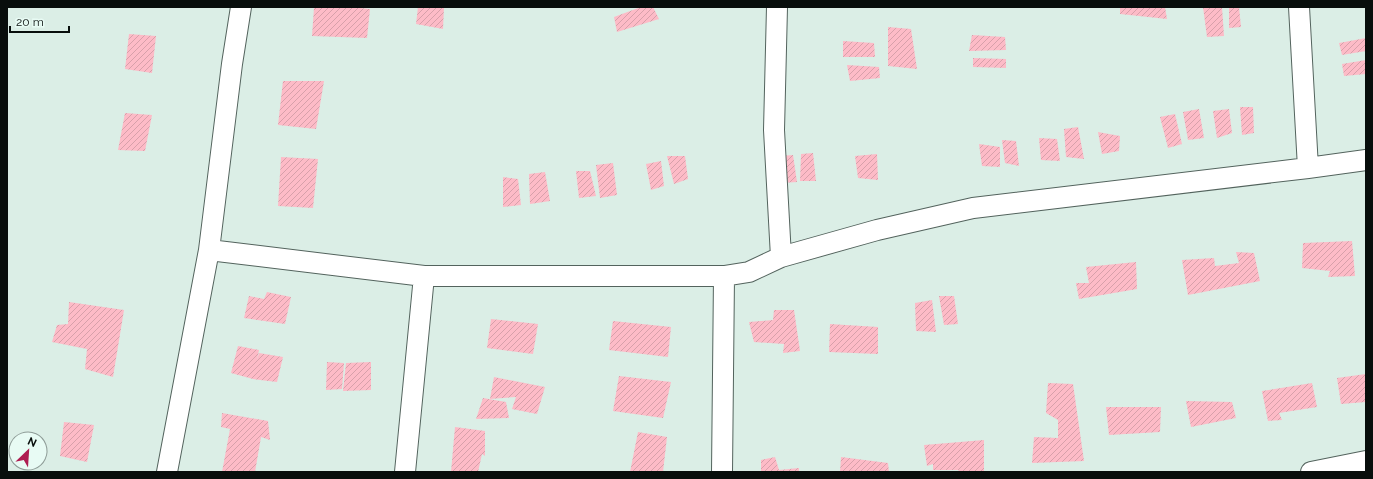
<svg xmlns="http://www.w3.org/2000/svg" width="1373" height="479" font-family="Raleway,sans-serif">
<defs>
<pattern id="building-hatch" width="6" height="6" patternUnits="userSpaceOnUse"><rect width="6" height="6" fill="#fdbbc7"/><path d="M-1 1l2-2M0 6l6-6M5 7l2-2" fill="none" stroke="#d7a0aa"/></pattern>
</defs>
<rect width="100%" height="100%" fill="#dbeee6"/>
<path fill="url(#building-hatch)" d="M327,7h25l18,2 -3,29 -55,-2 2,-28z
M418,7h26l-1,22 -27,-5z
M641,7h12l6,12 -42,13 -3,-15z
M1120,7h45l2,12 -47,-5z
M1203,7h19l2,29 -17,1z
M1229,7h10l2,20 -12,1z
M888,27l23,2 6,40 -29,-3z
M129,34l27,2 -4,37 -27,-4z
M972,35l33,2 1,13 -37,1z
M1366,38v13l-24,4 -3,-12z
M843,41l31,2 1,14h-32z
M973,58l33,1v9l-33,-1z
M1366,60v14l-22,2 -2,-12z
M847,65l32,2 1,11 -30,3z
M283,81h41l-8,48 -38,-4z
M1240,107h13l1,26 -12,2z
M1199,109l5,29 -16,2 -5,-28z
M1229,109l3,24 -15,5 -4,-27z
M125,113l27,2 -7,36 -27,-1z
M1175,114l7,30 -14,4 -8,-31z
M1078,127l6,32 -18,-2 -2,-28z
M1098,132l22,4 -1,15 -17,3z
M1039,138l18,1 3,22 -19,-1z
M1002,140l14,1 3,25 -14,-3z
M979,144l21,3v20l-18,-1z
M813,153l3,28h-16l1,-27z
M877,154l1,26 -20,-2 -3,-22z
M793,155l4,27 -15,1 -2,-27z
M667,156h18l3,23 -14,5z
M281,157l37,2 -5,49 -35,-2z
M661,161l3,25 -13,4 -5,-26z
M613,163l4,32 -17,3 -4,-33z
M576,171h14l6,25 -17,2z
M545,172l5,29 -20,3 -1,-30z
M503,177l15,2 3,26 -18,2z
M1352,241l3,35 -27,1 2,-6 -28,-3 1,-25z
M1236,252l18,1 6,28 -72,14 -6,-35 32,-2 1,8 24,-3z
M1136,262l1,27 -58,10 -3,-16h13l-3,-16z
M267,292l24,5 -6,27 -41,-6 5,-22 15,3z
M939,296h15l4,28 -14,1z
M932,300l4,32 -20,-1 -1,-28z
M69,302l55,8 -11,67 -28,-8 2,-20 -35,-7 5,-17 11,-1z
M774,310h20l6,41 -17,2 1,-9 -30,-2 -5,-20 24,-2z
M491,319l47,5 -5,30 -46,-6z
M613,321l58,6 -3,30 -59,-7z
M830,324l48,3v27l-49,-2z
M238,346l21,4 -2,10 2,-7 24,4 -6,25 -24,-3 -22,-6z
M327,362l17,1 -2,26 -16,1z
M371,362v28l-28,1 3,-28z
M1366,374v28l-25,2 -4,-26z
M619,376l52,6 -8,36 -50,-7z
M494,377l51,10 -8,27 -25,-5 4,-12 -26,2z
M1048,383l25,1 11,77 -52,2 2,-26 24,1v-18l-12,-7z
M1312,383l5,24 -38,6 3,7 -14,1 -6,-30z
M483,398l23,4 3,16 -33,1z
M1186,401l46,1 4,16 -45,9z
M1106,407h55l-1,25 -51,3z
M222,413l46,8 2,19 -9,-3 -6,35h-33l8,-43 -9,-2z
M64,422l30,3 -7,37 -27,-6z
M455,427l30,4v25l-3,-2 -4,18h-27z
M638,432l29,5 -4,35h-33z
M984,440v32h-24l-2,-2h-25v-6l-6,2 -3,-21z
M775,457l4,13 20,-2v4h-38v-12z
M841,457l47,6 1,9h-49z"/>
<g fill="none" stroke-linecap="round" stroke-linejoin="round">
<g stroke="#53635d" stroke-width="22">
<path id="minor" d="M777,7l-3,123 7,127
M1299,7l9,161
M209,250l215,26h300l25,-4 32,-15 96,-27 96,-22 335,-40 58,-8
M167,472l42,-222 23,-186 9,-57
M405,472l19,-196
M722,472l2,-196
M1311,472l55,-11"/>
</g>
<use href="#minor" stroke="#fff" stroke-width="20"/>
</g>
<rect width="1373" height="479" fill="none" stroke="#080e0c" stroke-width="16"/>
<g transform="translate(28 451) rotate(25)"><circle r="19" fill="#e8fbf4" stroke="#8e9c97"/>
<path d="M0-3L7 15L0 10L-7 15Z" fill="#ae1d51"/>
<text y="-6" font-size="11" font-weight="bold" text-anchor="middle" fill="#080e0c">N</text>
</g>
<path d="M10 26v6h59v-6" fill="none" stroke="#080e0c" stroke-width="2"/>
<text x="16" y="26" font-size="12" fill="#080e0c" stroke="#e8fbf4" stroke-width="3" paint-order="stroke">20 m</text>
</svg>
